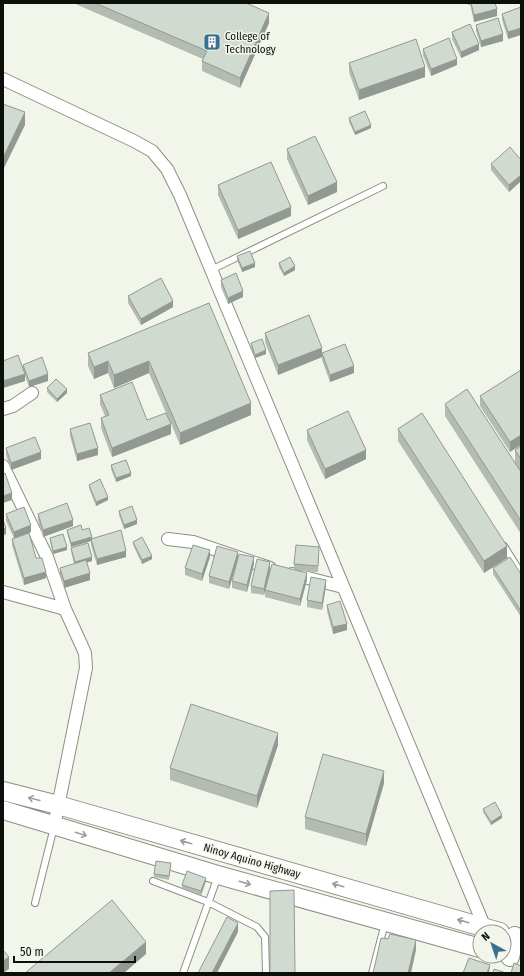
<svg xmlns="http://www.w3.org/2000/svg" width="524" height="976" font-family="'Fira Sans Condensed',sans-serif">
<rect width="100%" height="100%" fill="#f2f6ea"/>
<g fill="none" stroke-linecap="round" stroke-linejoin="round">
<g stroke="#8c9084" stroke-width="8">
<path id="service" d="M211,270l172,-84
M504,546l17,27
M153,881l55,21 49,25 8,10 1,36
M35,903l19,-76
M183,973l35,-97
M372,973l13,-50"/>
</g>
<g stroke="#8c9084" stroke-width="14">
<path id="minor" d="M3,79l131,62 18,10 15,18 13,26 146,350 159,383
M3,409l10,-3 19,-13
M3,466l44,91 18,52 20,44 1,15 -32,158
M168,539l25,3 77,26
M292,574l51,13
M3,592l62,17"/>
</g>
<g stroke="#8c9084" stroke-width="20">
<path id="secondary" d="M3,791l55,14 442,127
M3,810l215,65 262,73
M510,957l5,-21"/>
</g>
<use href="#service" stroke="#fff" stroke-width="6"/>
<use href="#minor" stroke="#fff" stroke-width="12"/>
<use href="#secondary" stroke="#fff" stroke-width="18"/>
</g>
<path fill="#b3bbb3" d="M73,3h173l23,20 -29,65 -38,-17v-10l1,-2z
M467,3h28l2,13 -23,6 -4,-18 -2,1z
M521,7l-13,32 -6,-19v-6z
M476,25l27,16 -22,6 -5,-16z
M452,32l27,18 -18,8 -9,-19z
M423,49l34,16 -26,11 -8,-21z
M349,63l76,14 -66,23 -10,-28z
M349,118l22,10 -16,7 -6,-13z
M287,149l50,43 -29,13 -21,-46z
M521,160v21l-12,11 -18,-22v-6z
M218,185l73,31 -53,23 -20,-44z
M237,256l18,11 -13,5 -5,-12z
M279,263l16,7 -11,6 -5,-9z
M221,280l22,17 -15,7 -7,-17z
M128,296l45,11 -32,18 -13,-22z
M209,303l42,112 -71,30 -12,-29 3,18 -59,23 -11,-29v-10l4,-2 -5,-12v-9l47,25 19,-7 -17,-40 -35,15 -6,-15 -14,6 -6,-13v-13z
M265,333l57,24 -44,18 -13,-33z
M251,343l15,11 -11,4 -4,-12z
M322,353l32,20 -24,9 -8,-22z
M3,361l20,8v-4l25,16 -19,6 -4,-11v5l-22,7z
M521,370l-11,82 -30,-46v-10z
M47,388l20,5 -10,9 -10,-10z
M445,404l70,58v-12l6,-4v88l-76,-118z
M70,429l28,26 -21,6 -7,-25z
M398,429l109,129 -23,15 -86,-132z
M307,430l59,29 -41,20 -18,-39z
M6,448l35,11 -30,11 -5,-15z
M111,465l20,11 -15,6 -5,-13z
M89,485l19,15 -12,6 -7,-18z
M119,511l18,13 -13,5 -5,-14z
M6,514l25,18 -8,3 13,23 10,20 -22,7 -12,-40v-6l2,-1 -8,-17z
M38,514l35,12 -30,11 -5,-17z
M67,530h15l10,8 34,19 -29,8 -6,-20v-4l-20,6 -4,-14z
M50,538l17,12 -14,4 -3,-13z
M133,542l19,17 -10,5 -9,-19z
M71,548l21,13 -5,1 3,18 -26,8 -4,-13v-7l14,-4 -3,-13z
M319,553l-1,19 -20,-1 9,9 -7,26 -35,-9v-7l29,-20v-6z
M210,557l-8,24 -17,-6v-7z
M238,558l-9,31 -20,-6v-7z
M254,564l-7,28 -15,-4v-7z
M493,568l28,6v43l-28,-43z
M270,569l-6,26 -13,-2v-7z
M326,586l-4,24 -15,-3v-7z
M327,605l20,25 -14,4 -6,-23z
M278,745l-21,63 -87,-28v-12z
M384,783l-18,63 -61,-17v-12z
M483,809l19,9 -11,7 -8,-13z
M171,866l-2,14 -15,-3v-3z
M206,881l-5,14 -19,-7v-3z"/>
<path fill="#929992" d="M468,3h2v1l-2,1z
M497,9v7l-23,6v-7z
M269,13v10l-29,65v-10z
M521,28v7l-13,4v-7z
M503,34v7l-22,6v-6z
M479,44v6l-18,8v-6z
M457,59v6l-26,11v-7z
M425,67v10l-66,23v-10z
M25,112v13l-22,45v-12z
M371,125v3l-16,7v-3z
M521,175v6l-12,11v-7z
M337,182v10l-29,13v-9z
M291,207v9l-53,23v-9z
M255,263v4l-13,5v-4z
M295,266v4l-11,6v-3z
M243,291v6l-15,7v-6z
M173,301v6l-32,18v-6z
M322,348v9l-44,18v-10z
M266,350v4l-11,4v-3z
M108,361v12l-14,6v-12z
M149,361v12l-35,15v-13z
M354,366v7l-24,9v-7z
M25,374v7l-22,7v-7z
M48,374v7l-19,6v-6z
M67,389v4l-10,9v-3z
M251,403v12l-71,30v-12z
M171,424v10l-59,23v-9z
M521,435v10l-11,7v-10z
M98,448v7l-21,6v-7z
M366,450v9l-41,20v-10z
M41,452v7l-30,11v-7z
M131,473v3l-15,6v-4z
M12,493v7l-9,3v-7z
M108,497v3l-12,6v-4z
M73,520v6l-30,11v-7z
M137,520v4l-13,5v-4z
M31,525v7l-17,7v-7z
M6,528v6l-3,2v-7z
M92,537v3l-1,-1v2l-20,6v-4z
M507,546v12l-23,15v-12z
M67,547v3l-14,4v-3z
M210,550v7l-8,24v-7z
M126,551v6l-29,8v-6z
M238,552v6l-9,31v-7z
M152,556v3l-10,5v-4z
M92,557v4l-17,5v-4z
M254,557v7l-7,28v-7z
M270,562v7l-6,26v-6z
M46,572v6l-22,7v-7z
M90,573v7l-26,8v-7z
M307,573v7l-7,26v-7z
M326,580v6l-4,24v-7z
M347,624v6l-14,4v-7z
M278,733v12l-21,63v-12z
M384,771v12l-18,63v-12z
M502,815v3l-11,7v-3z
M206,878v3l-5,14v-4z
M238,923v9l-21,41h-5z
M416,940v10l-5,23h-3z
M146,942v12l-22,19h-15z
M9,957v12l-6,4v-12z
M490,965l-1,8h-2z"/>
<path fill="#d0dad0" stroke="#929992" d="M95,3h151l23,10 -29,65 -38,-17 5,-10z
M471,3h24l2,6 -23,6z
M521,7v21l-13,4 -6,-18z
M498,18l5,16 -22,7 -5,-16z
M470,24l9,20 -18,8 -9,-20z
M449,38l8,21 -26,10 -8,-20z
M416,39l9,28 -66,23 -10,-27z
M3,104l22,8 -22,46z
M365,111l6,14 -16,7 -6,-14z
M315,136l22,46 -29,14 -21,-47z
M510,147l11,13v15l-12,10 -18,-21z
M271,162l20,45 -53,23 -20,-45z
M250,251l5,12 -13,5 -5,-12z
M290,257l5,9 -11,7 -5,-10z
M236,273l7,18 -15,7 -7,-18z
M161,278l12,23 -32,18 -13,-23z
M209,303l42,100 -71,30 -31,-72 -35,14 -6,-14 -14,6 -6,-14z
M309,315l13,33 -44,17 -13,-32z
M262,339l4,11 -11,5 -4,-12z
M345,344l9,22 -24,9 -8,-22z
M18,355l7,19 -22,7v-20z
M42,357l6,17 -19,7 -6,-16z
M521,370v65l-11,7 -30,-46z
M56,379l11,10 -10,10 -10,-11z
M132,382l15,38 19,-7 5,11 -59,24 -11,-30 8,-3 -9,-20z
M467,389l54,83v49l-76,-117z
M348,411l18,39 -41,19 -18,-39z
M422,413l85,133 -23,15 -86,-132z
M90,423l8,25 -21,6 -7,-25z
M35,437l6,15 -30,11 -5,-15z
M521,446v13l-6,-9z
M126,460l5,13 -15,5 -5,-13z
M5,473l7,20 -9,3v-22z
M100,479l8,18 -12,5 -7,-17z
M67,503l6,17 -30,10 -5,-16z
M132,506l5,14 -13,5 -5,-14z
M24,507l7,18 -17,7 -8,-18z
M3,520l3,8 -3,1z
M81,525l1,5 7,-2 3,9 -21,6 -4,-13z
M121,530l5,21 -29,8 -6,-20z
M29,533l7,25h6l4,14 -22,6 -12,-39z
M63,534l4,13 -14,4 -3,-13z
M142,537l10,19 -10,4 -9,-18z
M88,543l4,14 -17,5 -4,-14z
M193,545l17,5 -8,24 -17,-6z
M296,545l23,2 -1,19 -24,-2z
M217,546l21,6 -9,30 -20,-6z
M239,554l15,3 -7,28 -15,-4z
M510,557l11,17v37l-28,-43z
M257,559l13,3 -6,27 -13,-3z
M86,560l4,13 -26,8 -4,-13z
M272,564l35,9 -7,26 -35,-9z
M311,577l15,3 -4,23 -15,-3z
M340,601l7,23 -14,3 -6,-22z
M191,704l87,29 -21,63 -87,-28z
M323,754l61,17 -18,63 -61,-17z
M495,802l7,13 -11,7 -8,-13z
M156,861l15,2 -2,13 -15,-2z
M187,871l19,7 -5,13 -19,-6z
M294,890l1,83h-25v-82z
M112,900l34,42 -37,31h-84z
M227,917l11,6 -26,50h-14z
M390,934l26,6 -8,33h-35l8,-35 7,1z
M3,950l6,7 -6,4z
M469,958l21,7 -3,8h-24z
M514,963l7,3v7h-10z
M494,969l12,4h-13z"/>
<defs><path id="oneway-shaft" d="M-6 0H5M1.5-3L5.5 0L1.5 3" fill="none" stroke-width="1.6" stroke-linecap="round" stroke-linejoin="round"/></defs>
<g stroke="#9e9f9d">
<use href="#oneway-shaft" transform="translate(34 799) rotate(-166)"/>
<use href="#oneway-shaft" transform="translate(81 834) rotate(17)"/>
<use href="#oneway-shaft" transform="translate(186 842) rotate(-164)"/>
<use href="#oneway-shaft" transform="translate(245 883) rotate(16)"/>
<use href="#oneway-shaft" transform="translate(338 885) rotate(-164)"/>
<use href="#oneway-shaft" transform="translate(463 921) rotate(-164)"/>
</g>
<defs>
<g id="building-square" transform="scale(0.9)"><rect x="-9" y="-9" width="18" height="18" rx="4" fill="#3a718c" stroke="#f2f6ea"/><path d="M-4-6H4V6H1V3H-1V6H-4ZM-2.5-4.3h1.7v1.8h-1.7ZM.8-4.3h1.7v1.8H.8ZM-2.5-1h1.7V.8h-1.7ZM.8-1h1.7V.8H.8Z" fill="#fff"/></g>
</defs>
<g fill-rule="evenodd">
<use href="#building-square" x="212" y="42"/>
</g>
<g text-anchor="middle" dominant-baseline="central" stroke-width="3" stroke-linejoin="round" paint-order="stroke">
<g font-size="11" fill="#0d0f0b" stroke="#f2f6ea" text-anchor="start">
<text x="225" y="36">College of<tspan x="225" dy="13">Technology</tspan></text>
</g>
<g font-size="11" fill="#0d0f0b" stroke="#f2f6ea">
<text transform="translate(252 861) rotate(16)">Ninoy Aquino Highway</text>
</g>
</g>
<rect width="524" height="976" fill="none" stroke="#0d0f0b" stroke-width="8"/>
<g transform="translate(492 944) rotate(320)"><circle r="19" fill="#f2f6ea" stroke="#969a91"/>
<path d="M0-3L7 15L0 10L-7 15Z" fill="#3a718c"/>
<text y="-6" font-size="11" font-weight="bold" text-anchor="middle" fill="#0d0f0b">N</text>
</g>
<path d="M14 956v6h121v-6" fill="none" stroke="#0d0f0b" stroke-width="2"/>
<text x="20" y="956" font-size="12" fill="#0d0f0b" stroke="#f2f6ea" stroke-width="3" paint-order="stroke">50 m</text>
</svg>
